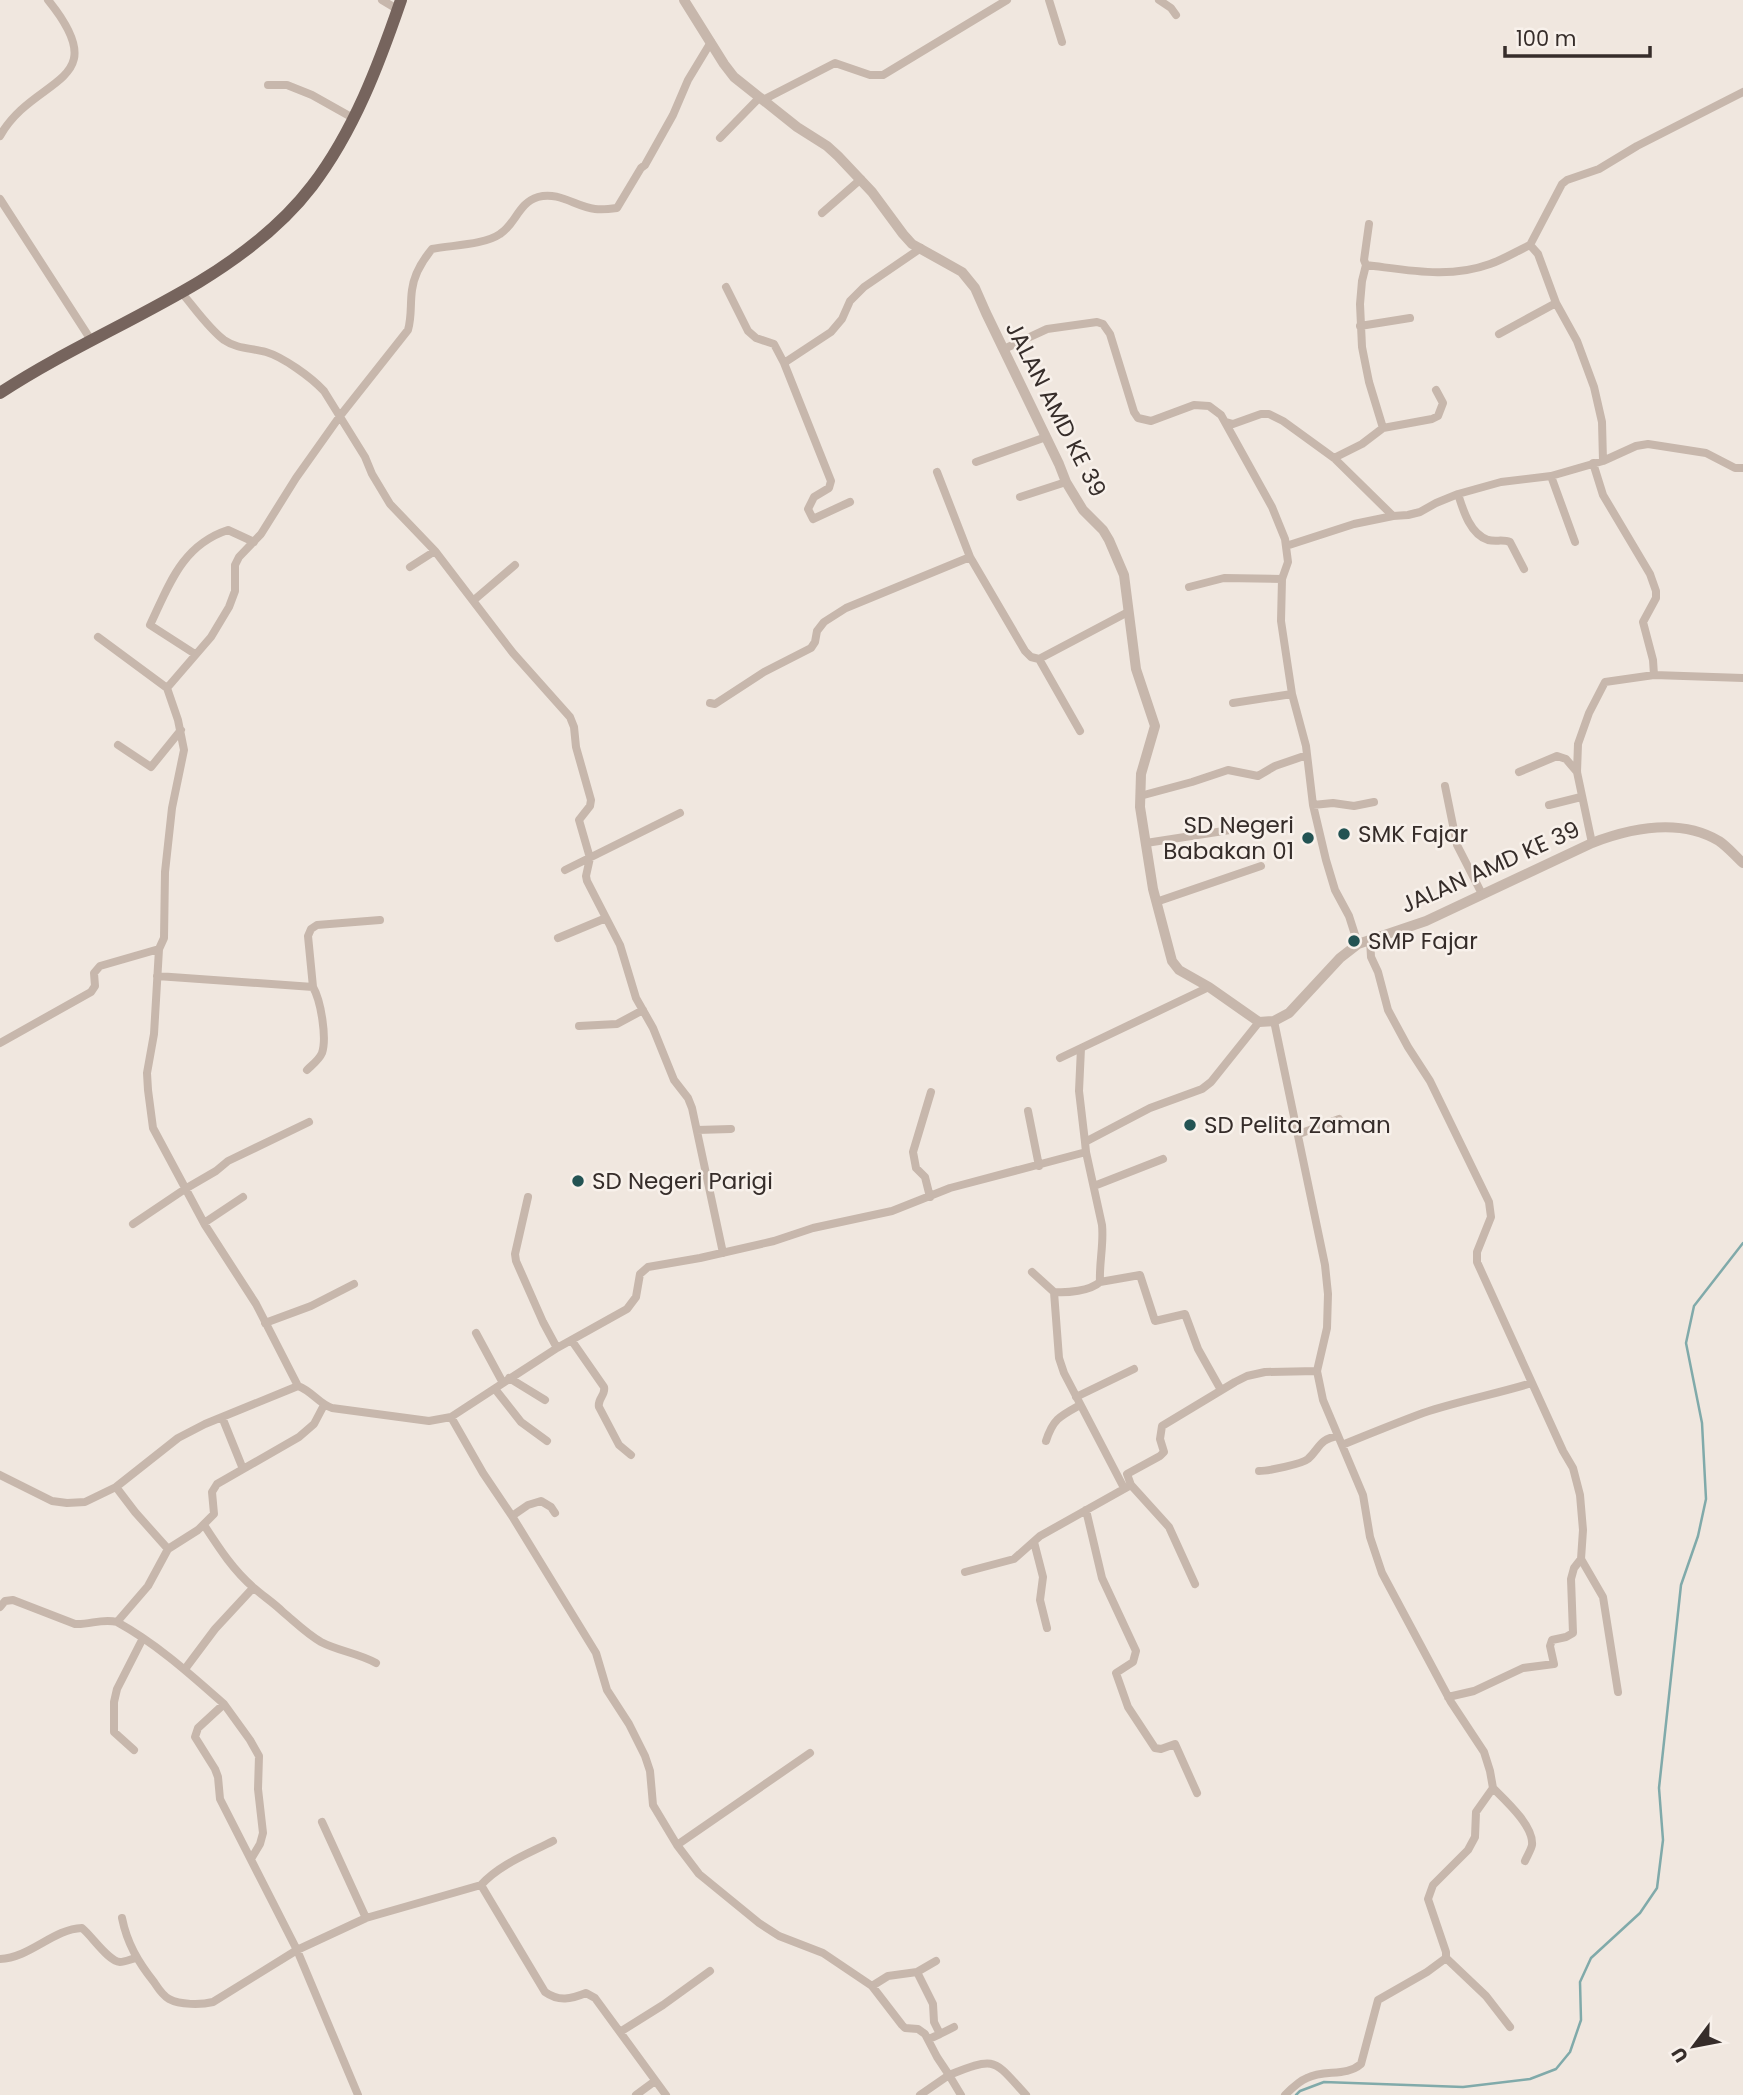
<svg xmlns="http://www.w3.org/2000/svg" width="1743" height="2095" font-family="Poppins,sans-serif">
<rect width="100%" height="100%" fill="#f0e7df"/>
<g fill="none" stroke-linecap="round" stroke-linejoin="round">
<path stroke="#80aaaa" stroke-width="2.5" d="M1296,2095l4,-4 24,-9 139,5 67,-8 26,-10 14,-17 11,-32 -1,-38 11,-24 49,-45 17,-25 6,-48 -4,-52 22,-203 17,-49 8,-37 -4,-76 -16,-80 8,-37 49,-63"/>
<path stroke="#c7b7ac" stroke-width="8" d="M382,0l15,9
M1049,0l13,42
M1159,0l12,8 5,7
M268,85h19l25,10 41,23
M763,100l72,-37 35,12h13l124,-75
M0,136c34,-61 117,-51 48,-136
M720,138l40,-41
M0,199l91,141
M822,213l39,-34
M1369,224l-5,36 2,5 -4,16 -2,23 2,43 7,35 14,46
M1530,245l32,-61 5,-4 32,-11 38,-23 106,-54
M1366,265c42,5 83,14 124,-1 14,-5 27,-13 40,-19l8,9 18,49 21,38 17,46 8,35 1,39
M726,287l22,44 8,7 18,6 10,19
M181,292c13,15 27,36 43,48 13,9 28,8 42,12 17,5 45,25 58,39l41,66 7,17 18,30 45,47 78,102 57,64 4,10 2,20 15,53 -1,6 -11,14 11,38 -4,18 1,5 33,64 16,53 17,30 21,52 14,18 4,10 31,145
M1360,326l50,-8
M1499,334l57,-31
M1004,349l43,-20 50,-7 6,2 7,10 24,78 4,6 13,3 43,-16 15,1 12,9 51,92 13,32 3,23 -6,17 -1,42 11,73 14,52 7,59 13,55 9,30 14,26 9,28
M1226,422l7,2 28,-10h8l14,7 51,37 59,58 15,-1 12,-3 16,-9 22,-9 43,-12 50,-6 52,-15 33,-15 12,-2 58,9 29,15h8
M1334,458l28,-14 21,-16 49,-9 6,-3 5,-13 -7,-13
M976,462l70,-25
M1593,463l10,32 47,79 6,17v7l-13,24 10,38 1,15
M937,472l33,85
M1551,476l24,66
M1458,494c5,16 12,40 30,46 8,2 15,-1 22,2l14,27
M1020,497l46,-15
M850,502l-37,17 -5,-10 6,-12 15,-9 2,-7 -47,-118 47,-31 11,-13 8,-18 14,-14 57,-39
M1286,546l68,-22 39,-8
M410,567l25,-16
M1189,587l35,-9 58,1
M474,600l41,-35
M98,637l69,51
M195,654l-45,-29c19,-40 32,-80 78,-95l26,12
M1039,659l41,72
M710,703l5,1 49,-32 47,-24 4,-6 2,-11 7,-9 22,-14 124,-51 55,94 6,6 8,2 89,-47
M1233,703l59,-9
M118,745l33,22 30,-37
M1519,772l38,-16 9,3 11,13
M1445,786l12,59 25,49
M1140,796l52,-14 36,-12 30,6 17,-10 32,-11
M1313,805l20,-2 21,3 20,-4
M1549,805l32,-8
M1146,843l84,-13
M1592,843l-15,-71 1,-28 11,-31 16,-31 49,-7 89,3
M565,870l115,-57
M1156,902l105,-36
M558,938l48,-20
M1370,939l1,18 7,15 10,38 20,37 22,34 59,121 2,15 -14,35v10l86,189 10,17 7,27 3,35 -2,29 -7,9 -3,11 2,54 -7,4 -14,3 -2,6 4,18 -31,4 -49,23 -26,6
M157,976l156,11 -5,-51 3,-7 6,-4 63,-5
M1274,1021l51,244 3,29 -1,34 -10,43 6,29 40,95 7,42 12,36 69,129 33,50 6,19 3,17 -17,24 -1,25 -7,13 -35,35 -5,14 18,53v6l-19,14 -49,28 -17,64c-15,13 -37,5 -54,14 -8,3 -16,11 -22,17
M579,1026l38,-2 26,-14
M0,1043l91,-51 4,-6 -1,-13 6,-7 59,-17
M1060,1058l21,-10
M307,1070c5,-5 12,-10 15,-17 5,-15 -1,-52 -9,-66
M1028,1111l11,55
M697,1130l34,-1
M1299,1134l40,-15
M1085,1142l-6,-51 2,-43 128,-61
M1094,1186l69,-27
M528,1197l-13,57 1,7 27,61 14,26
M930,1197l-5,-20 -9,-9 -3,-16 18,-60
M204,1223l39,-26
M133,1224l52,-35 31,-18 12,-10 81,-39
M1032,1272l22,20c13,1 36,-1 46,-10 -1,-19 4,-38 2,-57l-16,-73
M1100,1282l40,-7 15,46 30,-7 13,35 23,41
M1054,1292l5,66 5,15 60,115
M265,1323l46,-17 43,-22
M476,1333l27,50
M572,1341l32,46c2,8 -7,12 -5,20l20,38 12,10
M509,1378l36,22
M298,1386l-42,-82 -51,-79 -52,-97 -5,-38 -1,-17 7,-39 5,-85 5,-11 1,-66 7,-64 12,-58 -6,-30 -11,-32 44,-51 18,-30 6,-16v-26l4,-8 22,-23 35,-56 44,-62 68,-86c4,-14 2,-26 4,-40 2,-16 10,-29 20,-41 20,-4 52,-4 68,-15 16,-10 18,-31 38,-37 21,-6 38,10 57,12 7,1 15,0 22,-1l24,-40 4,-3 28,-50 15,-35 23,-38
M495,1389l26,33 26,19
M1076,1397l58,-28
M222,1417l21,52
M451,1417l32,56 29,43 84,137 11,37 22,34 16,32 5,15 3,34 24,40 22,29 60,49 20,13 44,17 49,33 30,39 3,3 13,1 7,5 12,23 12,18c48,-19 44,-16 77,20
M1046,1441c7,-22 14,-25 34,-36
M1342,1445c27,-11 54,-22 81,-32 36,-12 73,-19 109,-30
M1259,1471c9,0 43,-7 49,-12 12,-11 11,-20 30,-23
M0,1475l52,26 15,2 18,-1 31,-15 62,-49 27,-14 93,-38c14,5 21,18 34,22l97,13 22,-4 106,-69 70,-39 9,-12 4,-23 8,-7 52,-9 74,-17 39,-13 79,-17 58,-23 136,-36 -1,-10 65,-34 52,-19 9,-7 48,-60
M1131,1485l38,42 26,57
M116,1487l19,25 33,37 -20,37 -31,36c40,22 73,52 107,82l-26,24 -3,9 20,32 3,8 2,22 77,151 61,145
M1086,1510l16,68 34,73 -3,11 -17,11 12,34 27,41 6,1 14,-5 22,49
M512,1516l16,-11 13,-4 10,6 4,6
M204,1525c15,23 29,45 50,63 9,8 20,15 29,24 12,10 24,22 38,30 17,9 37,11 55,21
M1034,1542l9,35 -3,23 7,28
M168,1549l30,-19 16,-16 -2,-22 5,-8 82,-47 15,-13 10,-19
M1581,1559l22,38 15,95
M965,1572l49,-13 26,-23 91,-51 -4,-11 33,-18 4,-4 -4,-13 2,-13 73,-44 12,-6 18,-4 52,-1
M0,1607l5,-6 8,-1 62,24c15,1 27,-6 42,-2
M185,1669l30,-40 38,-41
M224,1704l26,36 9,16 -1,33 5,44 -3,11 -9,15
M134,1750l-20,-18v-30l3,-13 26,-51
M1493,1788c12,12 41,38 39,57 -1,5 -5,11 -7,16
M322,1822l44,96
M677,1845l133,-92
M481,1885c19,-21 47,-31 72,-44
M122,1918c5,25 16,44 32,64 4,6 8,13 15,17 11,6 32,6 44,3l84,-52 69,-32 115,-33 64,107c14,10 26,7 41,1l9,5 71,97
M1446,1958l40,38 24,31
M0,1959c30,-1 53,-30 82,-31 10,8 26,33 38,34 5,0 11,-3 16,-4
M917,1972l16,32 1,18 6,12 -11,5
M872,1986l16,-10 29,-4 19,-11
M620,2032l43,-27 47,-34
M940,2034l14,-7
M636,2095l19,-14
M920,2095l29,-20 12,20"/>
<path stroke="#c7b7ac" stroke-width="10" d="M684,0l40,64 10,13 63,50 30,19 11,10 34,36 31,42 9,10 50,28 13,16 11,25 73,151 7,18 17,28 20,20 6,10 15,35 12,94 19,57 -14,48 -1,33 13,82 19,72 7,9 30,17 50,35 15,-1 15,-8 51,-55 18,-14 68,-23 166,-78c39,-15 88,-25 127,-2 9,6 16,15 24,22"/>
<path stroke="#76645d" stroke-width="12" d="M0,393c64,-42 134,-72 199,-111 41,-25 84,-58 113,-96 42,-55 67,-122 89,-186"/>
</g>
<g fill="#235353" stroke="#f8f1eb" stroke-width="2.5">
<circle cx="1344" cy="834" r="7"/>
<circle cx="1308" cy="838" r="7"/>
<circle cx="1354" cy="941" r="7"/>
<circle cx="1190" cy="1125" r="7"/>
<circle cx="578" cy="1181" r="7"/>
</g>
<g text-anchor="middle" dominant-baseline="central" stroke-width="5" stroke-linejoin="round" paint-order="stroke">
<g font-size="23" fill="#362d2a" stroke="#f8f1eb">
<text transform="translate(1056 409) rotate(63)">JALAN AMD KE 39</text>
<text transform="translate(1490 867) rotate(-24)">JALAN AMD KE 39</text>
</g>
<g font-size="23" fill="#362d2a" stroke="#f8f1eb" text-anchor="start">
<text x="1294" y="825" text-anchor="end">SD Negeri<tspan x="1294" dy="26">Babakan 01</tspan></text>
<text x="1358" y="834">SMK Fajar</text>
<text x="1368" y="941">SMP Fajar</text>
<text x="1204" y="1125">SD Pelita Zaman</text>
<text x="592" y="1181">SD Negeri Parigi</text>
</g>
</g>
<g transform="translate(1694 2046) rotate(238)" stroke="#f8f1eb" stroke-width="5" paint-order="stroke">
<path d="M0-5L12 26L0 18L-12 26Z" fill="#362d2a"/>
<text y="-10" font-size="19" font-weight="bold" text-anchor="middle" fill="#362d2a">U</text>
</g>
<path d="M1505 46v10h145v-10" fill="none" stroke="#362d2a" stroke-width="3.5"/>
<text x="1516" y="46" font-size="21" fill="#362d2a" stroke="#f8f1eb" stroke-width="5" paint-order="stroke">100 m</text>
</svg>
